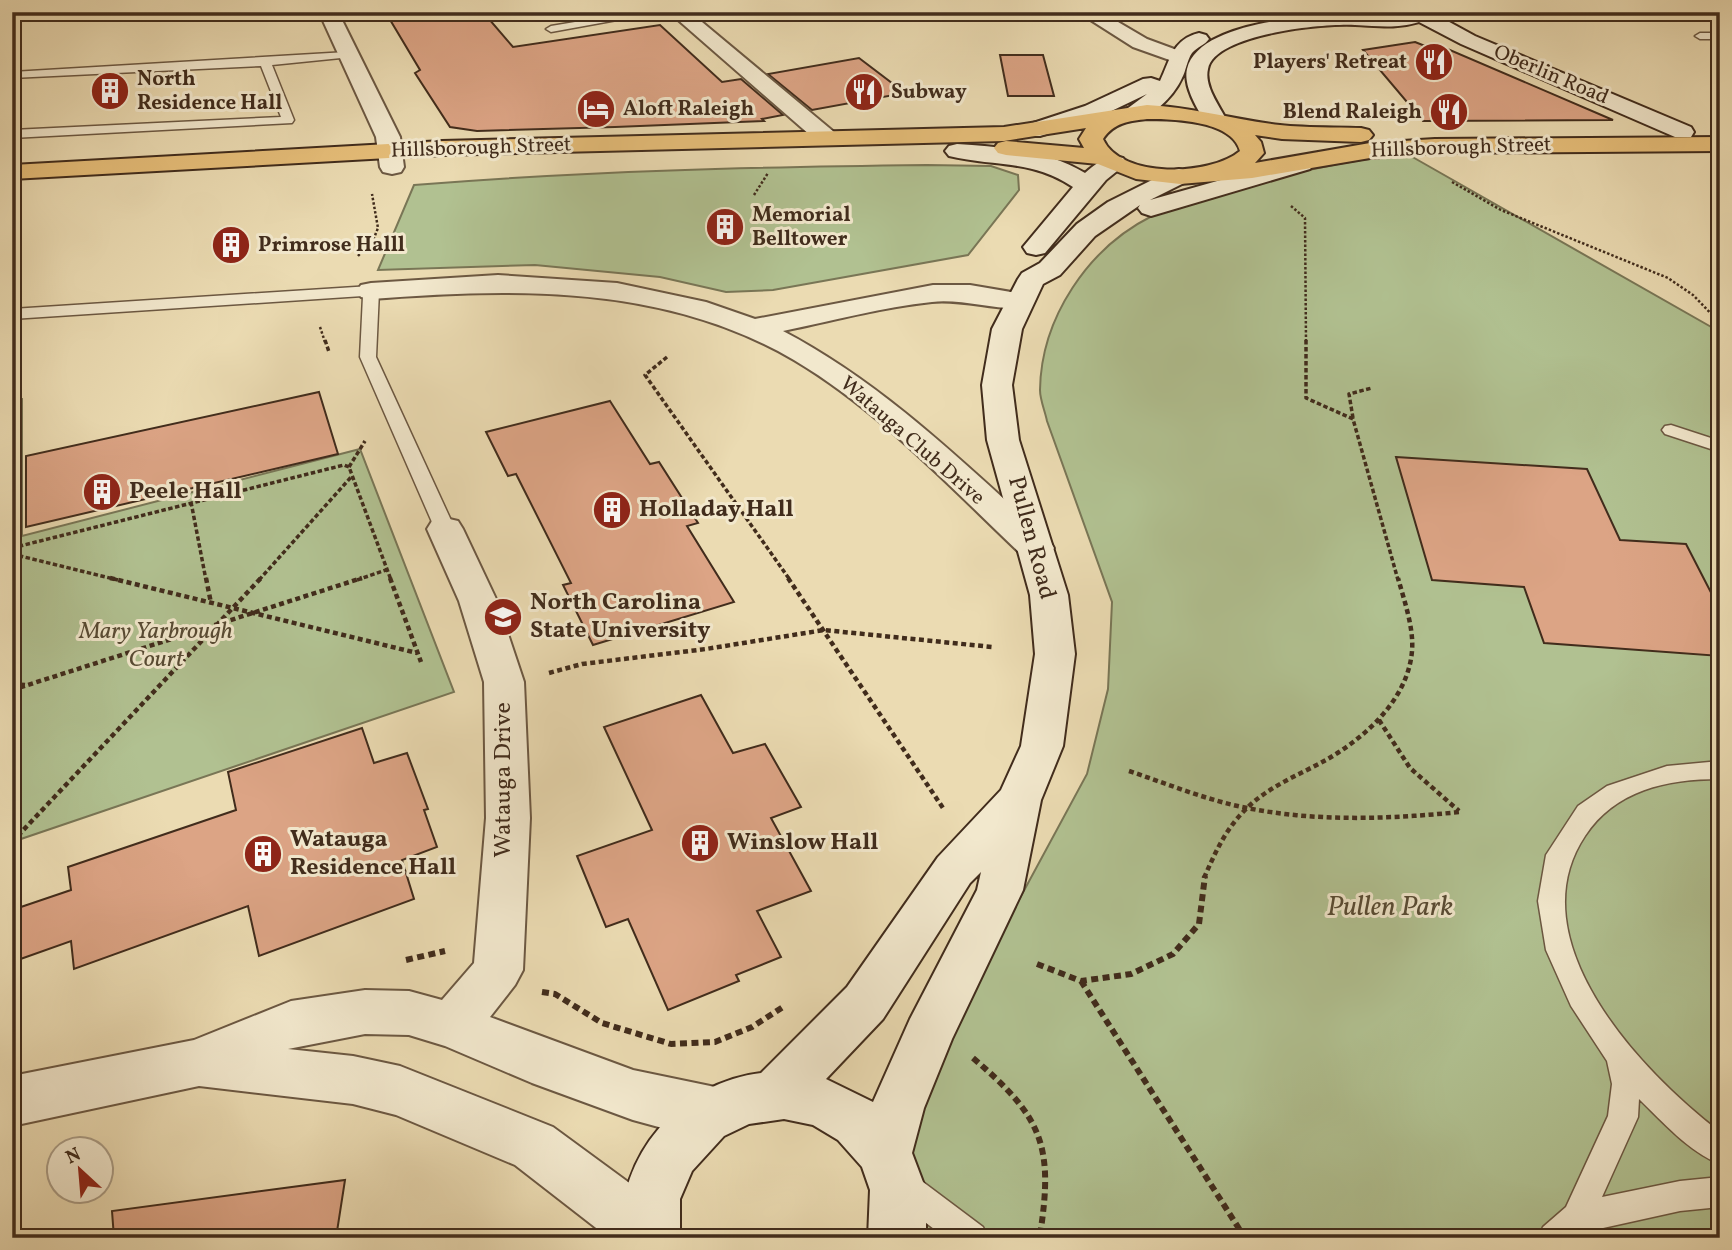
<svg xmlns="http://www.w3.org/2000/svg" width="1732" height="1250" font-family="Vollkorn,serif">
<rect width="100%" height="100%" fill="#ebdbb2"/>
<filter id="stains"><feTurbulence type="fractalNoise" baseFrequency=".00286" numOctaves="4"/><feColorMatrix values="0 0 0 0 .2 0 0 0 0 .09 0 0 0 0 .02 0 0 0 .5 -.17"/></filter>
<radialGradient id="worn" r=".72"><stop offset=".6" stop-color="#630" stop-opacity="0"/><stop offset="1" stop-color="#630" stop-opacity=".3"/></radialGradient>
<path fill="#b1c191" stroke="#797656" stroke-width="2" d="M1409,155l311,177v906h-848l82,-218 133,-246 21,-85 4,-87 -65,-181c-2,-10 -7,-21 -7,-31 1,-72 48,-142 112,-174 20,-10 45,-14 66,-21 64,-19 124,-36 191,-40z
M927,165l64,1 27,9 1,15 -51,65 -195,35 -47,2 -66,-15 -125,-12 -157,5 36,-85c171,-14 342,-18 513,-20z
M22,399v137l338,-87 94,243 -442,150v-442z"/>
<path fill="#dca485" stroke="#412c1c" stroke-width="2" d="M432,12h51l30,35 147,-22 62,57 19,-3 42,36 -21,4 2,2 -149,6 -138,4 -27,-4 -35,-54 5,-3 -31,-52z
M1415,42l10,4 11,-2 177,76 -190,1 -60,-71z
M1000,55h43l11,41h-46z
M859,58l46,35 -93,17 -44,-36z
M319,392l19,62 -312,73v-71z
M610,401l40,63 9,-2 39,61 -11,3 47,76 -141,43 -30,-60 8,-2 -55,-109 -8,2 -22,-44z
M1396,457l191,12 33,71 66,4 34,66v46l-176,-13 -20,-56 -92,-7z
M701,695l32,58 32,-9 36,63 -30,11 40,73 -54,20 24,46 -45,18 3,6 -71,29 -40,-91 -22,8 -29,-71 75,-26 -48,-103z
M362,728l12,35 33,-10 21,56 -4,1 13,37 -35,13 12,39 -155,57 -11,-50 -174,63 -3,-28 -59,21v-52l59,-20 -3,-23 168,-57 -8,-38z
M345,1180l-9,58h-222l-2,-27z"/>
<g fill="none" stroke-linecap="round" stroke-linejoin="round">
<g stroke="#6c5842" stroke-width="3">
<path id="lane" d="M635,12h26l-110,20 -5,-3 5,-3z
M1720,33v6h-20l-5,-3 5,-3z
M347,52l6,3 -2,2 -79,8 22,55 -2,3 -280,15v-8l269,-13 -20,-51 -249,12v-6z
M371,286l8,5 -3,66 79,172 -3,4h-14l-3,-4 -75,-172 3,-61 -351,23v-10z
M1671,425l49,16v11l-55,-18 -3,-4 3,-4z
M1720,761v18c-53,0 -105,11 -135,57 -69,104 56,236 135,296v32c-31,-12 -57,-42 -81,-65l-1,18 -36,80 78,-16 40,-4v30l-40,4 -95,21 -7,6h-40l5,-11 23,-20 42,-91 4,-32 -5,-23 -36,-55 -25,-56 -8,-49 8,-46 32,-49 29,-20 60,-20z
M904,1172l11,4 68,51 5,11h-42l-53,-40 -4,-11 4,-11z"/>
</g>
<g stroke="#6c5842" stroke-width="4">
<path id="street" d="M12,12h30l-2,4 -28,5z
M319,12h19l62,125 4,30 -3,5 -9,2 -9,-2 -3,-5 -4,-30z
M669,12h21l144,120 4,5 -4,5h-16z
M1078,12h23l46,27 38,14 3,4 -3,4 -7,2 -45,-16z
M498,275l119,8 89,19 49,17 178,-34h37l59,10 4,6 -4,6c-25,6 -66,-9 -97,-5 -49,5 -100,19 -149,29 101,53 182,133 266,209l5,8 -5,8 -13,3 -13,-3c-72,-68 -143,-145 -229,-196 -130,-76 -279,-72 -423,-61l-10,-2 -4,-6 4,-6 10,-2z
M445,518l13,3 5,8 34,72 27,81 6,136 -7,152 -8,15 -25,32 143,53 82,17 19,7 8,18 -8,18 -19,7 -49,-8 -33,-9 -101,-37 -87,-37 -36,-11 -44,-1 -77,15 65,7 47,10 153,61 105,77 17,34h-66l-94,-73 -119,-50 -43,-11 -154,-18 -187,40v-50l182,-36 97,-39 74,-11 44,1 33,9 32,-37 12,-145 -2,-136 -25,-81 -32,-72 5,-8z"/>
</g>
<g stroke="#412c1c" stroke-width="4">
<path id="secondary" d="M1324,12l67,4 17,-4h23l44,24 216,91 3,5 -3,5h-16l-214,-93 -42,-22c-23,7 -40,4 -64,3 -30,-2 -141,9 -147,44 -4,17 11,36 18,50l-3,5h-16c-9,-13 -24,-38 -20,-55 10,-43 102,-51 139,-54z
M1199,33l7,2 3,4c-4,6 -12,8 -17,14 -5,7 -6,18 -10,25 -9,20 -36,47 -59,41l-3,-5 27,-20 -46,22 -61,20h-16l-3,-5 3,-5 61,-20 58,-27 8,-1 9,3c10,-21 13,-42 39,-48z
M957,144c43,3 90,6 128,29 11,-10 24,-19 38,-15l4,5 -21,17 -61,73 -9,2 -9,-2 -4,-6 50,-60c-42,-28 -79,-20 -124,-31l-4,-5 4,-5z
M1302,157l8,2 4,5 -4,5 -159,47 -9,-3 -4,-5 2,-3 -45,31 -35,39 -17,9 -21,45 -10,56 7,55 49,155 7,59 -12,92 -22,54 -18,90 -71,149 -28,69 -12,45 14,37v48h-58l2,-48 -8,-23 -24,-27 -25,-15 -29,-6 -35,5 -25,12 -32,35 -12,28v39h-58c-6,-82 59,-156 139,-165l86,-86 91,-130 63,-67 20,-44 14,-92 -5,-59 -43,-155 -5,-55 10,-56 26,-50 4,-6 18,-10 37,-39 31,-22 62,-31 9,-2 9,2 3,5 -3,5 -38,19zM981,872l-4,18 -67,129 -37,83 -47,-23 57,-60 87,-136z"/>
</g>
<g stroke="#412c1c" stroke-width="4">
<path id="primary" d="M1147,105c46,2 88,15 133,20 27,3 54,2 81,3l8,2 4,5 -4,5 -8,2 -79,-3 -27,-4 6,7 3,11 -9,10 115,-20 65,-4 285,-2v14l-285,2 -65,5 -118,20 -72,6 -44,-5 -38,-15 -92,-9 -8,-2 -4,-5 4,-5 8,-2 78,7 -5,-9 7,-11 -82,13 -562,14 -430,24v-14l430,-24 562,-14zM1147,119c25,0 85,1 93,32 -30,25 -119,28 -137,-12 10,-16 26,-18 44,-20z"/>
</g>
<path stroke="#412c1c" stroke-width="2.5" stroke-dasharray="2.5 2" stroke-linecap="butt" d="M1452,182l49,28 167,68 25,17 27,28
M754,195l14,-22
M1291,206l14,12 1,124
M358,256l16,-18 4,-10 -6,-34
M320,327l5,15"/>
<path stroke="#412c1c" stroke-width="3.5" stroke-dasharray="4.5 2.5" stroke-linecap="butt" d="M325,340l4,12
M1306,340v58l47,21 45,161
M667,357l-22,18 145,205
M1353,418l-4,-24 23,-6
M349,467l16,-26
M191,502l15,78
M12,548l332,-83 5,2 42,113
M12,554l106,26
M259,580l93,-104
M357,580l29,-10"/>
<path stroke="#412c1c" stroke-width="4.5" stroke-dasharray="5 3.5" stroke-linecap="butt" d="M110,578l307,75
M206,578l5,25
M390,578l31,84
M788,578l155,230
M549,673l33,-9 124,-15 118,-19 168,17
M12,684l13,1
M12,690l350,-112
M1379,720l31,48 49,43
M1129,771c39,13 77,29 118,37 70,14 142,11 213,4
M12,842l249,-264
M1204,878c11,-25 21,-48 41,-68 22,-23 54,-35 81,-50 40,-23 82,-61 86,-109 2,-23 -8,-51 -14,-73"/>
<path stroke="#412c1c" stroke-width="6" stroke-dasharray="7 4.5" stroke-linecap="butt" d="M406,960l39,-9
M1037,964l44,17 50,-7 42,-20 26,-30 6,-48
M1081,981l164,257
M542,992l13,2 47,29 69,21 44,-2 37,-15 31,-20
M973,1058c69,59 81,87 67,177"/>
<use href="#lane" fill="#f2e8cd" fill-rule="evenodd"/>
<use href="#street" fill="#f2e8cd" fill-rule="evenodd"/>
<use href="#secondary" fill="#f2e8cd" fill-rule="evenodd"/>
<use href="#primary" fill="#e6be79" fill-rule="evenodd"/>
</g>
<defs>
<g id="restaurant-disc" transform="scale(2.0125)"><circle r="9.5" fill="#8f2418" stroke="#f2e8cd"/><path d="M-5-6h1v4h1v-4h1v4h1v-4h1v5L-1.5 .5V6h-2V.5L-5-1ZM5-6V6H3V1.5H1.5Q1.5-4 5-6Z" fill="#fff"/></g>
<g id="building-disc" transform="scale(2.0125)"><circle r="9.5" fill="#8f2418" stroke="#f2e8cd"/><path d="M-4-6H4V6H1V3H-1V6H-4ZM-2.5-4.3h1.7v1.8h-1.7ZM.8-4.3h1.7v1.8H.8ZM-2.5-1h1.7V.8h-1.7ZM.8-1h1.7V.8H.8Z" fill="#fff"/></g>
<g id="hotel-disc" transform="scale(2.0125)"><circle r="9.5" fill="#8f2418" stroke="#f2e8cd"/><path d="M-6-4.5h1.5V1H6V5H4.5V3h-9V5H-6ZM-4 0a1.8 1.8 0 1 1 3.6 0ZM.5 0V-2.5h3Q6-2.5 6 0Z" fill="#fff"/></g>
<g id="university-disc" transform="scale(2.0125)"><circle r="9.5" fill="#8f2418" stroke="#f2e8cd"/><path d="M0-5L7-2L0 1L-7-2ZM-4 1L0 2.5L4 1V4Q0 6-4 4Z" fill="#fff"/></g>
</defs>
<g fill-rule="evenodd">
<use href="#restaurant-disc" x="1434" y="62"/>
<use href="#building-disc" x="110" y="91"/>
<use href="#restaurant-disc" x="864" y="92"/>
<use href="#hotel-disc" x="596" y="109"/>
<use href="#restaurant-disc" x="1449" y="112"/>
<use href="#building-disc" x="725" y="227"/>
<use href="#building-disc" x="231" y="245"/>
<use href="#building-disc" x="102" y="492"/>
<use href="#building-disc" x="612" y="510"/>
<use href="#university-disc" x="503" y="617"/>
<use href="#building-disc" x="700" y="843"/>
<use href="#building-disc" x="263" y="854"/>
</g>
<g text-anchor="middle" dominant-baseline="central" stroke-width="6" stroke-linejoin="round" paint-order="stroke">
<g font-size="21" font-weight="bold" fill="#412c1c" stroke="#f2e8cd" text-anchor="start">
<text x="1407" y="62" text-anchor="end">Players' Retreat</text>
<text x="137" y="79">North<tspan x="137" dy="24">Residence Hall</tspan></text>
<text x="891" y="92">Subway</text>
<text x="623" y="109">Aloft Raleigh</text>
<text x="1422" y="112" text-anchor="end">Blend Raleigh</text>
<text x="752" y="215">Memorial<tspan x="752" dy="24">Belltower</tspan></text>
<text x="258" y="245">Primrose Halll</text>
</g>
<g font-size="21" fill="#412c1c" stroke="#f2e8cd">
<text transform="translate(1551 75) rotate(23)">Oberlin Road</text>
<text transform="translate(481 148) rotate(-2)">Hillsborough Street</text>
<text transform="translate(1461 148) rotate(-2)">Hillsborough Street</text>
<text transform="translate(912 441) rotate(41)">Watauga Club Drive</text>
</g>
<g font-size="24" font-weight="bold" fill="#412c1c" stroke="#f2e8cd" text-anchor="start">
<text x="129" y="492">Peele Hall</text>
<text x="639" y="510">Holladay Hall</text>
<text x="530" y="603">North Carolina<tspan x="530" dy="28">State University</tspan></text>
<text x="290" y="840">Watauga<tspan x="290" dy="28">Residence Hall</tspan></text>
<text x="727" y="843">Winslow Hall</text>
</g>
<g font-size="24" fill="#412c1c" stroke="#f2e8cd">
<text transform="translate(1031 538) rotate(75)">Pullen Road</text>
<text transform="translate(504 780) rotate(-90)">Watauga Drive</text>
</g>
<g font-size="24" font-style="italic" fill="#574a33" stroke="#f2e8cd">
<text x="156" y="632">Mary Yarbrough<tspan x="156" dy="28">Court</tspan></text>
</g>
<g font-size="28" font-style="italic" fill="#574a33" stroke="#f2e8cd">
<text x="1390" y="907">Pullen Park</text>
</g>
</g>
<rect width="1732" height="1250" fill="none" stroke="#ebdbb2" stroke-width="42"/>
<rect x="14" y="14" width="1704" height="1222" fill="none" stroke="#412c1c" stroke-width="3.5"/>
<rect x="21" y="21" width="1690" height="1208" fill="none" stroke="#412c1c" stroke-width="2"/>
<g transform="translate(80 1170) rotate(334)"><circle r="33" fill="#f2e8cd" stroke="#ab9d86" stroke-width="2"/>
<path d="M0-5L12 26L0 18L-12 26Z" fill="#8f2418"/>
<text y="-10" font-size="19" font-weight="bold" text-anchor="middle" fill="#412c1c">N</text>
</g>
<rect width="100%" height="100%" filter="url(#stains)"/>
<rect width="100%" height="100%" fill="url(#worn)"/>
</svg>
